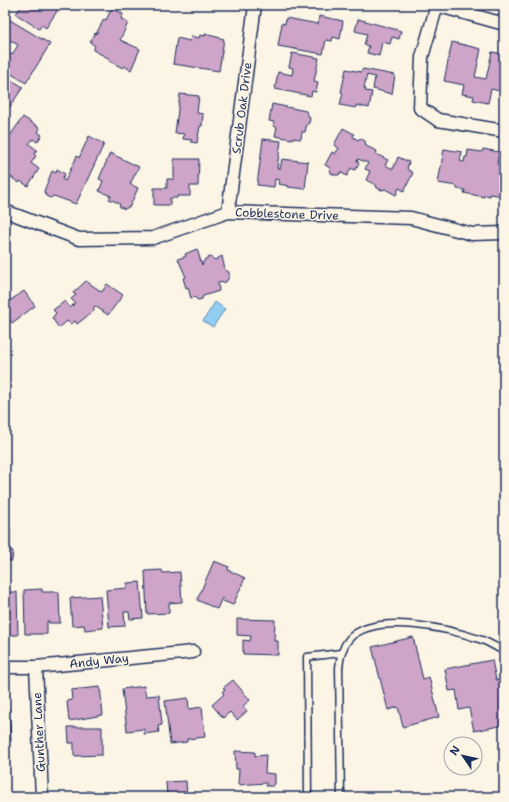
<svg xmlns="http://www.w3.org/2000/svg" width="509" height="802" font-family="'Shantell Sans',sans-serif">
<rect width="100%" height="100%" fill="#fcf5e5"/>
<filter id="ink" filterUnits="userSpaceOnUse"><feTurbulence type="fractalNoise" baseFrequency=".025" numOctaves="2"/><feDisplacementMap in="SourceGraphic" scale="8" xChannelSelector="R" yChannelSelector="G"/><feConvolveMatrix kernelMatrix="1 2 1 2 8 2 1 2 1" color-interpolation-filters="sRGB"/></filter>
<g filter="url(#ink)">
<path fill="#91cef2" stroke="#628eb7" d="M215,302l10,7 -12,18 -10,-6z"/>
<path fill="#cea4c8" stroke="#1b2f5e" d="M22,5h7l7,4 3,-4h26l-1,2 -3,-2 -15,23 -4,-3 -3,4 -23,-15z
M112,8l11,6 -2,5 7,4 -8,17 20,9 -9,21 -7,-4 -1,2 -14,-7 1,-2 -17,-9 2,-4 -5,-4 5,-9 1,1 8,-15 2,1z
M319,16l24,5 -3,18 -7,-2 -1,4 -6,-1 -3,14 -45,-8 4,-23 3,1 1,-6 32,6z
M358,19l43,12 -2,8 -7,-2 -2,7 -8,-2 -3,14 -12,-3 2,-7 -5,-1 3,-11 -12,-3z
M10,20l40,24 -24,39 -21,-13v-14l3,-4 4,3 6,-10 -13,-8v-9z
M205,34l19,5 -5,32 -46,-7 4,-26 13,3 1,-5 8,2 1,-3 5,1z
M452,42l29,7 -6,28 11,2 6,-27 12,2v38l-13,-3 -3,14 -15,-3 1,-4 -12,-2 2,-9 -20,-4z
M292,53l27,5 -5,23 4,1 -2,10 -4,-1 -1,5 -36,-7 3,-17 14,3 1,-7 -4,-1z
M346,69l15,3 2,-3 32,6 -3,19 -19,-5 2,-12 -8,-2 -3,13 2,1 -1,2 7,1 -3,16 -13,-3v3l-16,-3 3,-12 -2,-1z
M5,76l18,11 -18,27z
M180,94l19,2 -2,17 6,1 -1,12h-2l-3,17 -6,-1 1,-2 -9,-1 1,-5 -9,-1z
M272,104l34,7 4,7 -1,5 -2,1 -2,8h-3l-1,7 -9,-1v1l-17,-3 2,-9 -4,-1 1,-4 -5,-1z
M23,117l17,11 -2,4 4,3 -5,7 -4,-3 -4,5 8,6 -3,4 2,2 -5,7 8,6 -11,17 -8,-5 -1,2 -12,-9 -2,3v-34z
M343,128l11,6 -1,3 5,3 2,-2 5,3 1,5 11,5 -1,3 12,6 -3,5 8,4 5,-12 11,5 -2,7 6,4 -9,18 -5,-3 -3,7 -11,-6 -3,1 -5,-2 -1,-3 -10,-5 4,-9 -5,-2 3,-6 -10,-4 -1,2 2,2 -4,7 -4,-2 -4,8 -7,-4 -1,3h-4l-4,-2 -1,-5 -5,-3 7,-13 3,2 4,-6 -5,-3z
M89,136l15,8 -28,60 -22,-8 -4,2 -4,-2 -2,-5 8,-20 4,2 1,-4 8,5 -3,5 3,2 12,-25 2,2z
M263,139l18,2 -4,27 3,1 2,-10 26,3 -3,27 -17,-2 1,-1 -11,-2 1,-4 -4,-1 -1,8 -17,-2z
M444,149l18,3 -2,9 4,1 1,-5h2l1,-7 14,2 1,-3 16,3 -2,12 7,1v31l-14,-2v2l-6,-1v2l-20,-4 1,-3 -8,-1v-3l-19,-3z
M110,153l29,14 -9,17 8,4 -8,18 -5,3 -5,-2 -1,-4 -10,-4 2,-3 -12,-5 4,-10 -4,-2z
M174,159h25l-1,27h-8v10h-13v2h-7v7h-16v-17h13v-9h7z
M197,249l5,16 3,-6 5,-2 5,3 7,-4 3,14 4,2v5l-3,5 -8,1 1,8 -16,5 -1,3 -4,1 -4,-3 -3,2 -3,-12 -2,1 -3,-10 3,-1 -8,-18 8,-3 -1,-2z
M86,281l16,11 5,-8 16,11 -15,20 -13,-9 -2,2 2,2 -18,14 -2,-3 -5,3 -3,-3 -8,7 -7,-10 4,-5 -3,-3 12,-9 5,7 5,-5 -4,-4 5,-4 -3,-2z
M24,291l11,15 -23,17 -2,-3 -5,4v-20z
M10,528v22l3,1 -1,10h-7v-32z
M214,561l15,6 -1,3 17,8 -12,27 -10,-4 1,-2 -2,-1 -5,11 -20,-9z
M162,570l1,3 17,-1 2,30 -13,1v10l-22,1 -2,-43z
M140,582l3,36 -13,1 -1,-7h-5l1,14 -16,1 -3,-37 21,-2v-5z
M42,589v3h17l1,31h-11v-2h-2v13h-22l-1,-44z
M5,592h12l1,43h-13z
M100,596l3,32 -18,2 -1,-5 -12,1 -2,-28z
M237,619l38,1 -1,21h4v14l-35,-1v-14l7,1 1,-5 -14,-1z
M413,637l10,42 6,-2 10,40 -36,10 -5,-20 -10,3 -16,-63z
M492,660l4,20 4,-1 4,20v26l-30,6 -5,-23 -10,2 -3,-20 -7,1 -4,-22z
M233,680l17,20 -7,6 4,5 -10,9 -7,-8 -7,6 -11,-13 12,-11 -2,-2 3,-3 -2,-1z
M144,686l2,10 13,-1 3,30 -4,1 1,6 -15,2v-5l-17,2 -5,-42z
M100,687l3,28 -34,6 -2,-20 5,-1 -1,-10z
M188,698l1,11 13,-2 3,30 -18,2v3l-17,2 -5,-43z
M9,709l2,32h-6v-31z
M68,727h34v28l-28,1v-13h-5z
M235,751l20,1v4l11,-1 -1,18 10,1v10l-2,2h-7v-3l-28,2 1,-16h-3z
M186,781l1,16h-20l-1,-15z
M87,791l32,5 -1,1h-32z"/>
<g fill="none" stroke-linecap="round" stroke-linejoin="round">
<g stroke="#1b2f5e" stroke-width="9">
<path id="lane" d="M308,797l-1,-140 34,-4
M341,797l-2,-129c1,-11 3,-21 10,-29 26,-28 102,-10 133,1 8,3 15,8 22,11"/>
</g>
<g stroke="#1b2f5e" stroke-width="15">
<path id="street" d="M436,5l68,19
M437,5l-15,52 -2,51 18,12 66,11
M5,211l74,28 74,-1 75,-26 183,6 61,16 32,-1
M228,212l27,-207
M5,667h31l157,-15
M36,667l6,130"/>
</g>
<use href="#lane" stroke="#fcf5e5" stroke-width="6"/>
<use href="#street" stroke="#fcf5e5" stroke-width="12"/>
</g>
</g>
<g text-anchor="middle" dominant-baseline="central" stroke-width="3" stroke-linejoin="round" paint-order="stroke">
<g font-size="12" fill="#1b2f5e" stroke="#fcf5e5">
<text transform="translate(242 108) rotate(-83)">Scrub Oak Drive</text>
<text transform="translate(287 214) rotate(2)">Cobblestone Drive</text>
<text transform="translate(99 661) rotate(-6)">Andy Way</text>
<text transform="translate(39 732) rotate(-93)">Gunther Lane</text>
</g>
</g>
<rect width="509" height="802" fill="none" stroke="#fcf5e5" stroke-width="20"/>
<rect x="10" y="10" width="489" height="782" fill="none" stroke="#1b2f5e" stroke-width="1.5" filter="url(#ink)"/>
<g transform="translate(463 756) rotate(304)"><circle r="19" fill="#fcf5e5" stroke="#a2a6af"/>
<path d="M0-3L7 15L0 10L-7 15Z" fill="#1b2f5e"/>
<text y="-6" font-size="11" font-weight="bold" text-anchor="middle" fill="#1b2f5e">N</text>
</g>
</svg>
